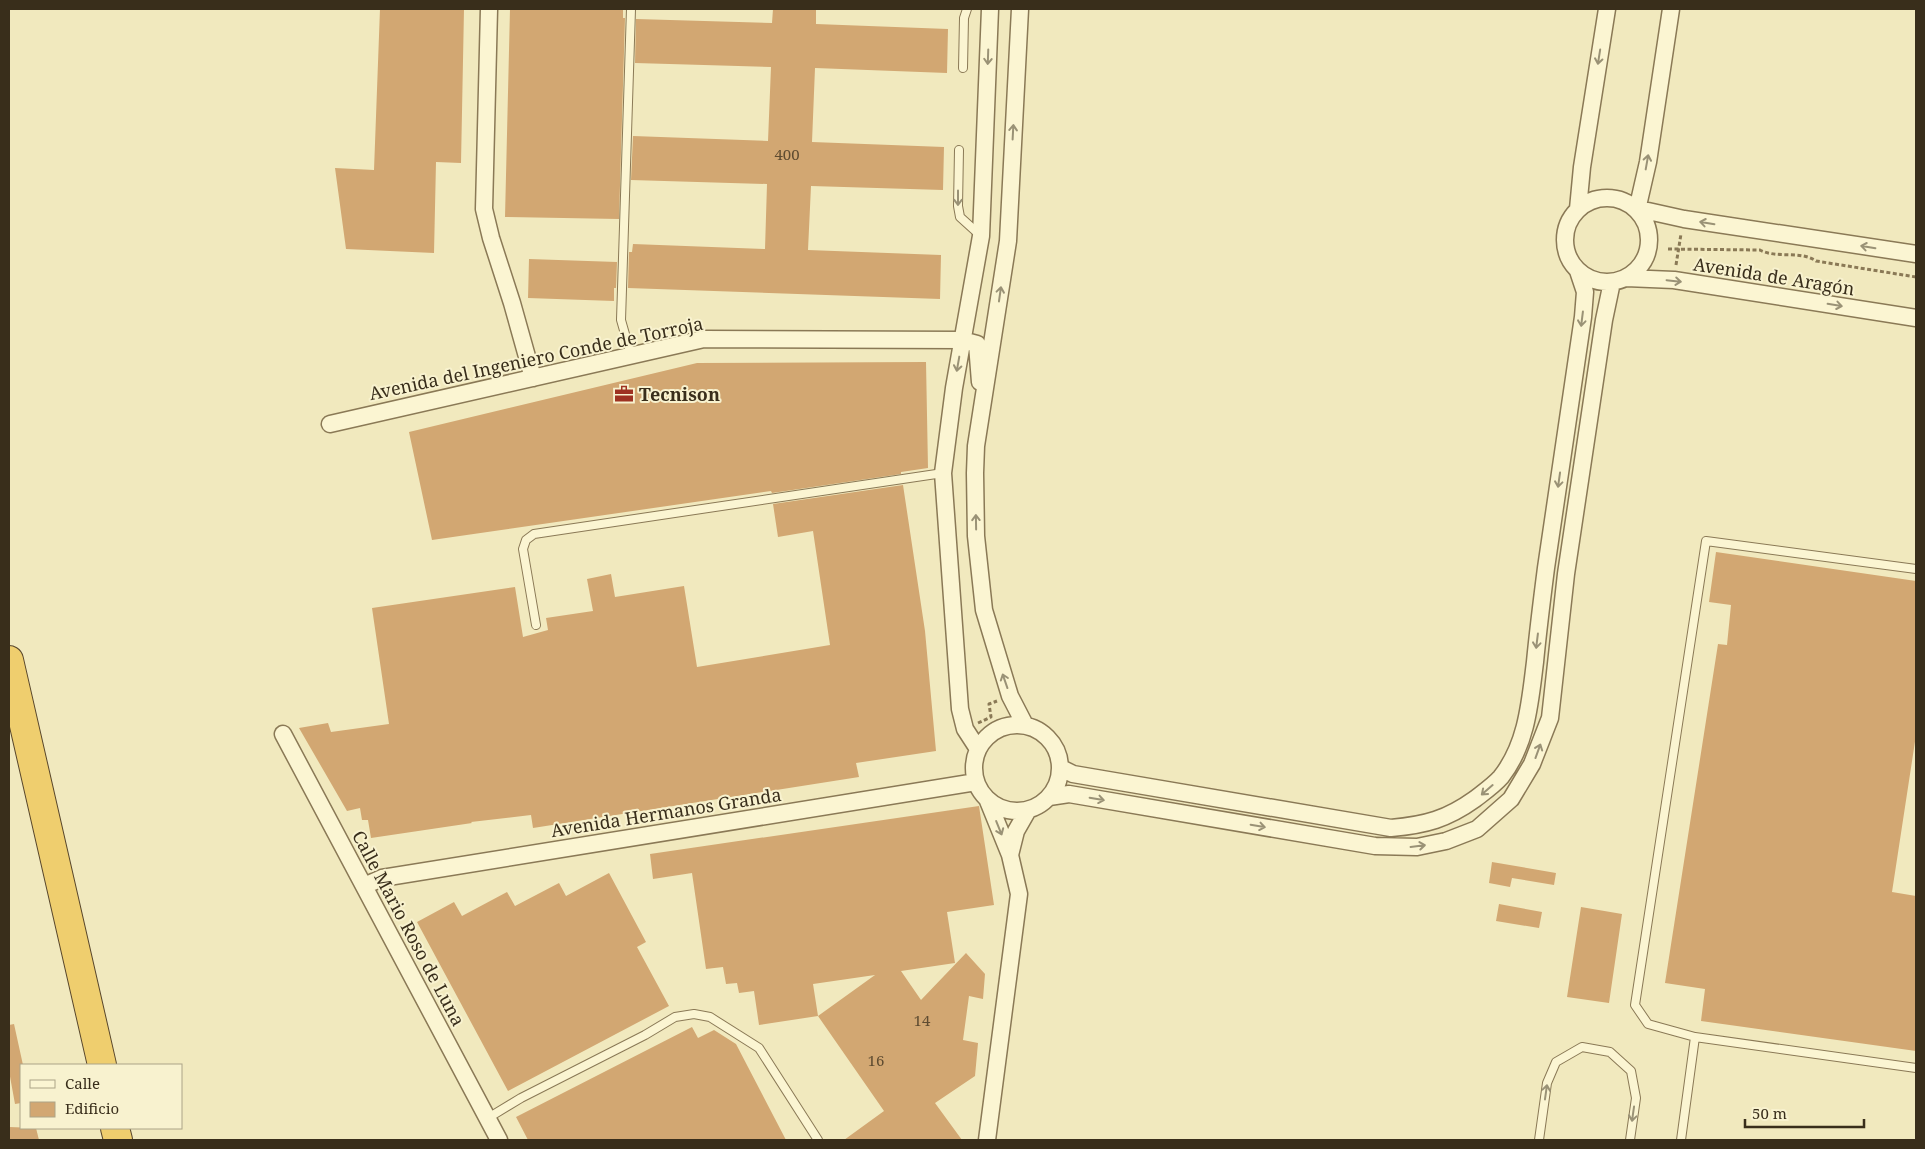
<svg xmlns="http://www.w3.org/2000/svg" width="1925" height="1149" font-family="'Noto Serif',serif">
<rect width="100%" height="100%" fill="#f1e9be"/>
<path fill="#d2a772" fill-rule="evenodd" d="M380,9h84l-3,154 -25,-1 -2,91 -88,-4 -11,-81 39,2z
M510,9h113v9h2l-6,201 -114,-2z
M773,9h43v15l132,5 -1,44 -132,-5 -3,74 132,5 -1,43 -132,-4 -3,64 133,5 -1,44 -312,-11 1,-36h3l1,-8 132,5 2,-65 -136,-4 2,-44 135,5 3,-74 -136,-4 1,-44 136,4z
M529,259l88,3 -1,26h-2v13l-86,-3z
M926,362l2,106 -27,4v2l-129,19 -1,-2 -339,49 -23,-108 288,-69z
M903,485l22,146 11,120 -80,12 3,14 -326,51 -2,-13 -60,7 1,1 -101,15 -3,-18h-6l-2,-12 -13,3 -48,-83 29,-5 3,9 58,-8 -17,-116 143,-21 8,50 25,-7 -2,-12 47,-7 -6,-32 24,-5 4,23 69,-11 13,81 133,-22 -17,-114 -35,6 -5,-33z
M1716,552l200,29v154l-24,157 24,4v155l-215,-30 4,-32 -40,-6 53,-339 9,1 4,-40 -22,-3z
M979,806l15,99 -47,7 8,51 -54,8 20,29 45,-47 19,21 -2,25 -14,-3 -6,44 15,3 -3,33 -40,27 27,37h-118l40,-29 -66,-95 -59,9 -5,-34 -15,2 -2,-10 -11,1 -3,-17 -17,2 -14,-96 -39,6 -3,-25zM875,975l-57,41 -5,-32z
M1492,862l64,11 -2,12 -42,-7 -2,9 -21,-4z
M609,873l37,69 -9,5 32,59 -161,85 -91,-169 37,-20 8,14 45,-24 8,14 44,-23 7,13z
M1499,904l43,8 -3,16 -43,-7z
M1581,907l41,7 -13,89 -42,-6z
M14,1024l9,41h-2v38l-6,1 -6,-33v-46z
M692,1027l6,11 16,-8 22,14 50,96h-258l-12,-23z
M9,1127l27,1 3,12h-30z"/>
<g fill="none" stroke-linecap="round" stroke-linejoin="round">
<g stroke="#8a7956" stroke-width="10">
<path id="service" d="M631,9l-10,311 10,35
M963,68l1,-50 3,-9
M959,150l-1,56 2,11 21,19
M536,625l-13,-76 3,-9 8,-6 409,-61
M1695,1037l-47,-13 -13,-19 71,-464 210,28
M488,1118l33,-20 124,-63 30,-18 19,-3 16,3 49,31 59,92
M1539,1140l8,-57 9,-21 26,-15 28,5 21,19 5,27 -6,42
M1681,1140l14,-103 221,31"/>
</g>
<g stroke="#8a7956" stroke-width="19">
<path id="minor" d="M489,9l-5,200 7,29 21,65 21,75
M1020,9l-12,232 -32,205 -1,27 1,63 8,74 26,86 15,29
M1565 240a42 42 0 1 1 84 0a42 42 0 1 1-84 0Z
M1578,209l4,-42 25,-158
M1637,210l11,-48 23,-153
M1639,212l9,-1 36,8 232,35
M1626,278l48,2 242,38
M330,424l374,-85 258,1 15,4 3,38
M974 768a43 43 0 1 1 86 0a43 43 0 1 1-86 0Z
M283,734l216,406
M978,749l-13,-20 -5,-20 -17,-236 11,-85 27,-152 9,-227
M1061,768l12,6 318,54c35,-3 56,-9 84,-29 9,-7 19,-14 26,-22 26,-33 29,-75 34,-115 3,-31 7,-63 11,-94 12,-84 25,-167 37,-251l2,-25 -7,-21
M1049,797l20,-3 306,52 42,1 29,-6 31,-12 34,-30 21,-35 18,-46 16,-144 38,-254 8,-38
M1010,855l6,-24 12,-21
M364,886l18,-8 594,-96
M987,1140l32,-246 -9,-39 -22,-54"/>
</g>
<g stroke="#58462b" stroke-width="30">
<path id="trunk" d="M9,660l93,405
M115,1128l3,12"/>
</g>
<path stroke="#8a7956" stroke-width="3" stroke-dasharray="4 2.5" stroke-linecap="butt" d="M1668,249l92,1c17,9 40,0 56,11l100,16
M1676,265l5,-31
M978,723l13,-6 -2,-13 8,-3"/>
<use href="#service" stroke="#fbf5d2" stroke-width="8"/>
<use href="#minor" stroke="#fbf5d2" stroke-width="16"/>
<use href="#trunk" stroke="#efce6e" stroke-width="28"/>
</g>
<defs><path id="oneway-shaft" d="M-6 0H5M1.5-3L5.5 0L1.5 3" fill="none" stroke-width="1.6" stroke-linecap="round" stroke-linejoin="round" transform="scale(1.25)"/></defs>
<g stroke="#9a9276">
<use href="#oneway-shaft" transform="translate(988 57) rotate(92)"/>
<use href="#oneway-shaft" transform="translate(1599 57) rotate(99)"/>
<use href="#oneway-shaft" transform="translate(1013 132) rotate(-87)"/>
<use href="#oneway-shaft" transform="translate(1647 162) rotate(-80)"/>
<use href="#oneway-shaft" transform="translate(958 198) rotate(90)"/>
<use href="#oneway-shaft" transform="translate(1707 223) rotate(-171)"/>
<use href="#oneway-shaft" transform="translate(1868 247) rotate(-171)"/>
<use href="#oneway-shaft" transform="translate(1674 281) rotate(6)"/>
<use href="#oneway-shaft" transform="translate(1000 294) rotate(-82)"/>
<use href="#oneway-shaft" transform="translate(1835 305) rotate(9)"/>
<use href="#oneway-shaft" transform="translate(1582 319) rotate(97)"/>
<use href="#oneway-shaft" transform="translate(958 364) rotate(100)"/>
<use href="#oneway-shaft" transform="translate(1559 480) rotate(98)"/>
<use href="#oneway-shaft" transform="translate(976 522) rotate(-91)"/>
<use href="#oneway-shaft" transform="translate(1537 641) rotate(97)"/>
<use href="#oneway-shaft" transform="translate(1005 681) rotate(-109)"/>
<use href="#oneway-shaft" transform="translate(1538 751) rotate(-70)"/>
<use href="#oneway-shaft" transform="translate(1487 790) rotate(139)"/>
<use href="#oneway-shaft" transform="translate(1097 799) rotate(10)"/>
<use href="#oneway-shaft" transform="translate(1258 826) rotate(10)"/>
<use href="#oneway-shaft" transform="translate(999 828) rotate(68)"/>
<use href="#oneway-shaft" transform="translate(1418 846) rotate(-7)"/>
<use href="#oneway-shaft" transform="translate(1546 1092) rotate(-82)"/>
<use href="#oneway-shaft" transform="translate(1633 1114) rotate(98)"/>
</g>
<defs>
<g id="office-bare" transform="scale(1.5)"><path d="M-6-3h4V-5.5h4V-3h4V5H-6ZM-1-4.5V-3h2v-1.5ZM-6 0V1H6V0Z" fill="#9e3222" stroke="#f8f2cf" stroke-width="2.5" paint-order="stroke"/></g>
</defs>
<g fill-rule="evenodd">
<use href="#office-bare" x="624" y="394"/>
</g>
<g text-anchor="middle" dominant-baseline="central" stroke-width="4" stroke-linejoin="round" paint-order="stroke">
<g font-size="15" fill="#5f4c31">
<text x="787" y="154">400</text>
<text x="922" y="1020">14</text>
<text x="876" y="1060">16</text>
</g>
<g font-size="18" fill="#392e1b" stroke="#f8f2cf">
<text transform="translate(1774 276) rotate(9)">Avenida de Aragón</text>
<text transform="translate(536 358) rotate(-12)">Avenida del Ingeniero Conde de Torroja</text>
<text transform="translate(666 812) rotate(-9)">Avenida Hermanos Granda</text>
<text transform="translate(409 928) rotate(62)">Calle Mario Roso de Luna</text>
</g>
<g font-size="18" font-weight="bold" fill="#392e1b" stroke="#f8f2cf" text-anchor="start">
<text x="639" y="394">Tecnison</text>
</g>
</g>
<rect width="1925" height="1149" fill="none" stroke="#392e1b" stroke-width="20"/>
<rect x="20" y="1064" width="162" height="65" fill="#f8f2cf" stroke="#aca487"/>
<rect x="30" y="1080" width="25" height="8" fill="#fbf5d2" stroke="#aca487"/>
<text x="65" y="1089" font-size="15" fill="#392e1b">Calle</text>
<rect x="30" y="1102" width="25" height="15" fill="#d2a772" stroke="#aca487"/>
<text x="65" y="1114" font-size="15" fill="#392e1b">Edificio</text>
<path d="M1745 1119v8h119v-8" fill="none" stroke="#392e1b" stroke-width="2.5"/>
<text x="1752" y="1119" font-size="15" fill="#392e1b" stroke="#f8f2cf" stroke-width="4" paint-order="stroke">50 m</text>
</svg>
